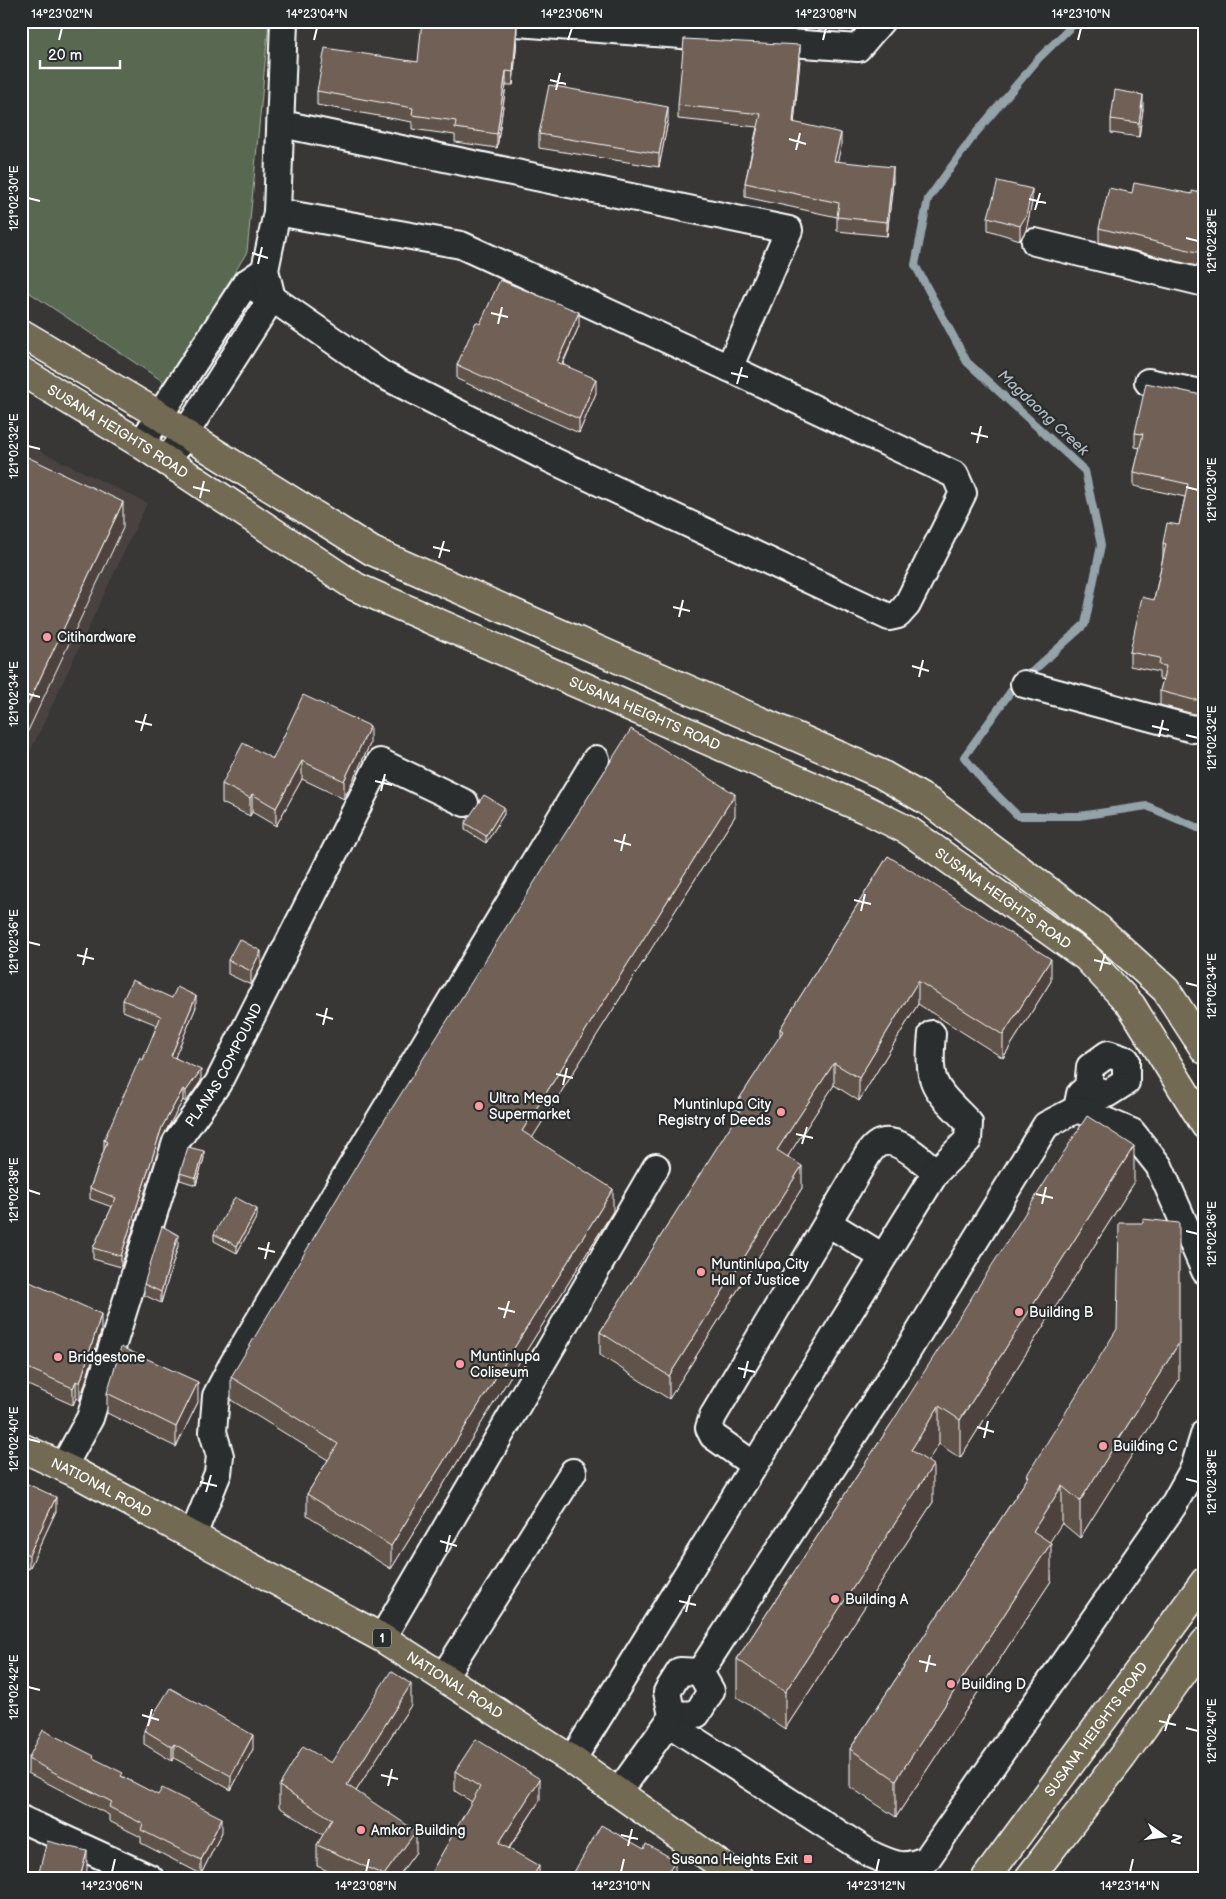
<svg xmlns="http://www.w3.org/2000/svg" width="1226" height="1899" font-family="'Balsamiq Sans',sans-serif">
<rect width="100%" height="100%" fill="#383736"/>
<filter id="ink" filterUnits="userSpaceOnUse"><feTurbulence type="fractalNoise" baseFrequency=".02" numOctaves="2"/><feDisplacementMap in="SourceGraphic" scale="10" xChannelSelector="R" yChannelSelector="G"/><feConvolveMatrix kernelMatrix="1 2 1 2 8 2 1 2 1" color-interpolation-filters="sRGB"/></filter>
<g filter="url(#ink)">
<path fill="#494340" d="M21,442l126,61 -126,268z"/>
<path fill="#586851" stroke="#acb4a8" d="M21,21h248l-22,231 -80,132 -146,-97z"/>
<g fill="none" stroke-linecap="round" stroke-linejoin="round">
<path stroke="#93a3a9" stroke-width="8" d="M1077,21l-38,37 -64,76 -47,65 -13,66 52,97 118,109 16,74 -16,79 -74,67 -47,66 21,26 33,33h61l68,-10 58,25"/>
<g stroke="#fff" stroke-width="30">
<g id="minor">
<path d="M489,21l369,27 23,-27"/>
<path d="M282,124l507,106 -60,138"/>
<path d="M1035,242l170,41"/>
<path d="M246,283l26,15 111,77 158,80 348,162 9,-2 9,-10 56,-112 -8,-18 -226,-107 -268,-123 -184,-33"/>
<path d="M1148,382l57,12"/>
<path d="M141,444l105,-161 15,-10"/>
<path d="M167,462l105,-164 -7,-28 12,-58 7,-191"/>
<path d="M1024,684l169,45 12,-2"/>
<path d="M1088,1087l19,7 19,-12v-22"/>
<path d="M1077,1109l3,-15 8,-7 2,-20 18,-13 18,6"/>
<path d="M828,1223l55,34"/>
<path d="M754,1465l-41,-29 -4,-8 4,-12 144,-243c6,-9 12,-24 21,-29 19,-10 44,17 58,28"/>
<path id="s1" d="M63,1467l27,-49 86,-276 42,-59 162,-321 85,41"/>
<path d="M193,1535l25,-62 2,-17 -7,-24 3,-36 15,-29 365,-608"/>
<path d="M382,1638l274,-471"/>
<path d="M700,1672l199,-307 147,-240 31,-16 55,23 27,34 46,105"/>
<path d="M444,1676l129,-204"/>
<path d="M672,1715l25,-1 14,-23 -11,-19"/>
<path d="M668,1723l204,132c23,10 31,15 55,4l246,-353 21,-38 11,-36"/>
<path d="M572,1760l364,-588 32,-32 1,-17c-35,-36 -42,-37 -37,-89"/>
<path d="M618,1793l50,-70 4,-8 -5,-23 13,-21 20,1"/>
<path d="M21,1819l129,59"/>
</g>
</g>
<g stroke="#fff" stroke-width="31">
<g id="major">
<path d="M21,333l140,83 24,18 187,117 509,223 50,29 168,126 67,61 39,60"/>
<path id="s2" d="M21,371l120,73 215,143 511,223 42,21 177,126 45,48 74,120"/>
<path id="s3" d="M986,1878l219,-297"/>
<path d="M1029,1878l93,-121 83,-115"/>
</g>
</g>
<g stroke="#fff" stroke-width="31">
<g id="highway">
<path id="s4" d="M21,1447l57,27 304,164 190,122 167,118"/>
</g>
</g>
<use href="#minor" stroke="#2a2d2e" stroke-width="26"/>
<use href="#major" stroke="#736b52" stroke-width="28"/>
<use href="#highway" stroke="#736b52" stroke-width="28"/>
</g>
<path fill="#60534a" stroke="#fff" d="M517,38l-4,47h-7l-9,63 -42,-6v-7l-43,-6v-7l-95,-17v-14l101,-29z
M800,59l-6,64 47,24 -4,14 56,20 -6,55 -50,-5v-14l-92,-20v-14l12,-56 -79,-8v-14z
M1143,109l-4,28 -28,-4v-14z
M668,121l-9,46 -120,-19v-14z
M1132,193l73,1v74l-106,-26v-14z
M1032,202l-6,28 -6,10 -32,-10v-13z
M480,324l99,2 -16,38 33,29 -17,40 -122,-54v-14z
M1202,395h3v318l-11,1 -34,-9v-14l3,-11 -4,-1v-7l-29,-6v-14l24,-52 9,-43v-14l16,-18 6,-28 -51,-11v-14l6,-24 -5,-1v-14z
M370,744l-26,55 -42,-20 -26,47 -24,-14 -2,4 -28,-13v-19l51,-25z
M504,814l-18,29 -21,-13v-7z
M735,816l-203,322 81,73 -222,358 -84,-53v-22l21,-34 -97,-60v-23z
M888,856l163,125 -48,77 -85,-54 -59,97 -25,-16 -46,71 14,32 -133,211 -69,-44v-23l134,-211v-14l46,-71v-7z
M228,960l33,5 -10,20 -23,-11z
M172,998l24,9 -21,50 26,24 -15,21 -3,-2 -21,38 -41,129 -28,-8v-11l19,-41 -22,-8v-11l14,-38v-10l39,-80 14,-35 -34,-14v-11z
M204,1158l-8,27 -16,-5v-7z
M1134,1183l-174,275 -21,-14 -12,17 6,41 -148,227 -48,-32v-38l154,-235z
M257,1216l-20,37 -23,-12v-7z
M178,1246l-17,57 -17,-8v-11z
M21,1278l80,53 -21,69 -4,-2 -3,7 -52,-23z
M1179,1380l-99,158 -18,-15 -13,19 2,39 -155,236 -46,-30v-38l177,-270v-4z
M107,1393l91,9 -22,45 -69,-34z
M21,1481l35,30 -27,58 -8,-4z
M411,1705l-55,86 60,61 -19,26h-54l-26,-12v-21l6,-10 -44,-28v-21l52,-23z
M144,1730l109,19 -22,41 -57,-32 -2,3 -28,-17z
M28,1759h66l29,18 99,55 -21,42 -60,-31v-6l-32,-16v-6l-81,-42z
M455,1771l85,29 -31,49 30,29h-111l44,-76 -17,-11z
M573,1874h102l-2,4h-100z"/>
<path fill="#4e433c" stroke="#fff" d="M517,24v14l-4,47v-13z
M800,45v14l-7,77v-14z
M506,71v14l-9,63v-14z
M1143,95v14l-4,28v-14z
M668,107v14l-9,46v-13z
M841,133v14l-7,28v-14z
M893,167v14l-6,55v-14z
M1032,189v13l-6,28 -6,10v-14z
M579,312v14l-22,49v-13z
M596,379v14l-17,40v-14z
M123,502v26l-102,218v-27z
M370,726v18l-26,55v-18z
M302,761v18l-26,47v-18z
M252,794v18l-2,4v-18z
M735,794v22l-213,338v-23z
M504,807v7l-18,29v-7z
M261,951v14l-10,20v-14z
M1051,959v22l-48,77v-23z
M918,981v23l-59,97v-23z
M196,996v11l-25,60v-11z
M834,1063v22l-57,88v-23z
M201,1070v11l-15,21v-11z
M183,1089v11l-21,38 -41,129v-11l41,-129z
M1134,1146v37l-174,275v-38z
M204,1151v7l-8,27v-7z
M802,1166v22l-133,211v-23z
M613,1189v22l-222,358v-23z
M257,1209v7l-20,37v-7z
M178,1235v11l-17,57v-11z
M101,1314v17l-21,69v-17z
M1179,1343v37l-99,158v-37z
M76,1381v17l-3,7v-17z
M198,1382v20l-22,45v-20z
M939,1406v38l-28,43v-37z
M933,1465v37l-148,227v-37z
M1062,1486v37l-29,45v-37z
M56,1497v14l-27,58v-14z
M1051,1543v38l-155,236v-37z
M411,1684v21l-64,100v-20z
M253,1735v14l-22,41v-14z
M174,1744v14l-2,3v-14z
M540,1779v21l-41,63v-20z
M222,1818v14l-21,42v-14z
M416,1831v21l-19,26h-13v-3z
M87,1851v18l-2,9h-5z
M675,1860v14l-2,4h-8z
M539,1866v12h-7z"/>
<path fill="#706056" stroke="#fff" d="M422,21h34l11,1v-1h27l23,3 -4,48 -7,-1 -9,63 -42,-6 1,-7 -44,-6 1,-7 -96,-17 8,-43 93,14z
M684,39l116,6 -7,77 48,11 -7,28 59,6 -6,55 -50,-5 2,-14 -94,-20 16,-69 -83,-9z
M549,85l119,22 -9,47 -120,-20z
M1115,90l28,5 -4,28 -28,-4z
M998,181l34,8 -6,27 -6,10 -32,-9z
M1134,183l58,11v-3l13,3v60l-106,-26 10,-40 23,5z
M500,280l79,32 -22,50 39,17 -17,40 -122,-54 19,-43 4,2z
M1146,383l56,12h3v304l-11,1 -34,-9 6,-25 -7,-1 1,-7 -30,-6 12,-55 12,3 12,-56 -3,-1 4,-20 12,2 9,-41 -54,-12 9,-38 -8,-1z
M21,454l102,48 -102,217z
M303,695l67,31 -26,55 -42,-20 -26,47 -24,-14 -2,4 -28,-14 21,-41 30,16z
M631,729l104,65 -213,337 91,58 -222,357 -84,-52 31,-50 -107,-67 139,-234z
M484,795l20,12 -18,29 -21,-13z
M888,856l163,103 -48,76 -85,-54 -59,97 -25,-15 -57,87 25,16 -133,210 -69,-44 140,-221 -6,-4 49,-76 -3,-2z
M239,939l22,12 -10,20 -23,-11z
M132,980l40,18 5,-11 19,9 -25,60 30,14 -15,21 -3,-2 -21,38 -41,129 -28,-8 23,-50 -26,-10 17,-46 -3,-2 36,-82 3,2 18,-44 -38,-16z
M1087,1116l47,30 -174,274 -21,-14 -28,44 22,15 -148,227 -48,-33 154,-235z
M188,1147l16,4 -8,27 -16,-5z
M235,1197l22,12 -20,37 -23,-12z
M1143,1219l36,4v120l-99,158 -18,-15 -29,45 18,12 -155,237 -46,-31 179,-273 -2,-1 90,-146 2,-106h24z
M162,1226l16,9 -17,57 -17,-8z
M21,1278l80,36 -21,69 -4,-2 -3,7 -52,-23z
M121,1347l77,35 -22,45 -69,-34z
M21,1481l35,16 -27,58 -8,-4z
M391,1671l20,13 -64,101 69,46 -32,44 -67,-30 15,-26 -53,-33 24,-40 28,17z
M170,1688l83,47 -22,41 -57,-32 -2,3 -28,-17z
M43,1730l51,26 -1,2 30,15 -2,3 37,19 4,-7 60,30 -21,42 -60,-30 2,-6 -34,-17 3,-5 -84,-43z
M476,1739l64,40 -41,64 40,23 -7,12h-104l52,-91 -25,-16z
M601,1825l43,24 2,-5 29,16 -10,18h-85l-7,-4z
M47,1841l40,10 -7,27h-59v-6l17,4z"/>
</g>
<path fill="none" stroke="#fff" stroke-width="2" d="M59,40l3,-12M314,40l3,-12M568,40l4,-12M823,40l3,-12M1078,40l3,-12M550,80l16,4M556,90l4,-17M789,139l17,5M796,150l4,-17M28,198l12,3M1029,199l17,4M1035,210l5,-17M1186,238l12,3M252,253l16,5M258,264l4,-17M491,313l17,4M498,324l4,-17M731,373l17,4M737,384l5,-17M971,433l17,4M977,443l4,-17M28,446l12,3M193,487l17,4M1186,487l12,3M200,498l4,-17M433,547l17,4M439,558l5,-17M673,607l17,4M679,617l4,-17M912,666l17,5M919,677l4,-17M28,694l12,3M135,721l17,4M1152,726l17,4M141,731l5,-17M1186,735l12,3M1159,737l4,-17M375,781l17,4M381,791l4,-17M614,840l17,5M621,851l4,-17M854,900l17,4M861,911l4,-17M28,942l12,3M77,955l17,4M1094,960l17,4M83,965l4,-17M1100,971l5,-17M1186,983l12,3M316,1014l17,5M323,1025l4,-17M556,1074l17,4M563,1085l4,-17M796,1134l17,4M802,1144l5,-17M28,1190l12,4M1036,1194l17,4M1042,1204l4,-17M1186,1231l12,3M258,1248l17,4M265,1259l4,-17M498,1308l17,4M504,1318l5,-17M738,1368l17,4M744,1378l4,-17M977,1427l17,5M984,1438l4,-17M28,1439l12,3M1186,1479l12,3M200,1482l17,4M206,1492l5,-17M440,1541l17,5M446,1552l4,-17M679,1601l17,4M686,1612l4,-17M919,1661l17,4M926,1672l4,-17M28,1687l12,3M142,1715l17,5M1159,1721l17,4M148,1726l4,-17M1186,1728l12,3M1165,1731l5,-17M381,1775l17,4M388,1786l4,-17M621,1835l17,4M628,1846l4,-17M112,1872l3,-13M366,1872l3,-13M621,1872l3,-13M876,1872l3,-13M1130,1872l3,-13"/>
<g fill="#ff9aa2" stroke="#2a2d2e" stroke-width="2">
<circle cx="47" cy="637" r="5"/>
<circle cx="479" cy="1106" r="5"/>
<circle cx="781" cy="1112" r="5"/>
<circle cx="701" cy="1272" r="5"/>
<circle cx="1019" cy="1312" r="5"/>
<circle cx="58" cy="1357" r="5"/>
<circle cx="460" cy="1364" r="5"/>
<circle cx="1103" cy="1446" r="5"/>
<circle cx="835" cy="1599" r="5"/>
<circle cx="951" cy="1684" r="5"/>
<circle cx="361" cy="1830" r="5"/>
<rect x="803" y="1854" width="10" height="10" rx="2.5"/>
</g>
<g text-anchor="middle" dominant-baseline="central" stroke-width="4.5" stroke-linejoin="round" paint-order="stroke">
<rect fill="#2a2d2e" stroke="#bfc0c0" stroke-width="1" x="373" y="1628.5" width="18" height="19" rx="4"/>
<g font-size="12" font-weight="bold" fill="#fff">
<text x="382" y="1638">1</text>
</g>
<g font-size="14" fill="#fff" stroke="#2a2d2e">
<text stroke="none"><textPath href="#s2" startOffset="114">SUSANA HEIGHTS ROAD</textPath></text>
<text stroke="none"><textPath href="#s2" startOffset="714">SUSANA HEIGHTS ROAD</textPath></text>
<text stroke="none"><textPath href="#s2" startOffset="1119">SUSANA HEIGHTS ROAD</textPath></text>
<text stroke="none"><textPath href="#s1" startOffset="436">PLANAS COMPOUND</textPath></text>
<text stroke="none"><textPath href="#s4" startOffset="90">NATIONAL ROAD</textPath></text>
<text stroke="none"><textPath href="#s4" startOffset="495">NATIONAL ROAD</textPath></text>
<text stroke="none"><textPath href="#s3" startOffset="185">SUSANA HEIGHTS ROAD</textPath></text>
</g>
<g font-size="14" fill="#fff" stroke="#2a2d2e" text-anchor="start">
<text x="57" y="637">Citihardware</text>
<text x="489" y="1098">Ultra Mega<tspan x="489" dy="16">Supermarket</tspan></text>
<text x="771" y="1104" text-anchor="end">Muntinlupa City<tspan x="771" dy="16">Registry of Deeds</tspan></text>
<text x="711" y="1264">Muntinlupa City<tspan x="711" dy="16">Hall of Justice</tspan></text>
<text x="1029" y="1312">Building B</text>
<text x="470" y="1356">Muntinlupa<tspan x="470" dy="16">Coliseum</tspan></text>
<text x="68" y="1357">Bridgestone</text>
<text x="1113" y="1446">Building C</text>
<text x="845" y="1599">Building A</text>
<text x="961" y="1684">Building D</text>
<text x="371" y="1830">Amkor Building</text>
<text x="798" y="1859" text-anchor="end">Susana Heights Exit</text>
</g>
<g font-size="15" font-style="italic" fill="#aebabe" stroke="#2a2d2e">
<text transform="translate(1043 413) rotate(43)">Magdaong Creek</text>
</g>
</g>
<rect width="1226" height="1899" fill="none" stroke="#2a2d2e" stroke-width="55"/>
<g transform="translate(1164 1836) rotate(104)" stroke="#2a2d2e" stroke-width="4" paint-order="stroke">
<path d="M0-4L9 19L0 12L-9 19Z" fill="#ffffff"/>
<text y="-8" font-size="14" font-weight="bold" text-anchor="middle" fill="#ffffff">N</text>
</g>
<path d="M40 60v8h80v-8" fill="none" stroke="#ffffff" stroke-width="2.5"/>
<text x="48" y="60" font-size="15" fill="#ffffff" stroke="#2a2d2e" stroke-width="4" paint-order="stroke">20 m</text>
<rect x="28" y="28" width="1170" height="1844" fill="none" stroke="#fff" stroke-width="2"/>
<g font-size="12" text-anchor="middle" fill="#fff">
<text x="62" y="18">14°23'02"N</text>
<text x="317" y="18">14°23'04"N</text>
<text x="572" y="18">14°23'06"N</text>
<text x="826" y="18">14°23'08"N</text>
<text x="1081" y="18">14°23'10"N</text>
<text transform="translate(14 198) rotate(-90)" y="4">121°02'30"E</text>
<text transform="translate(1212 241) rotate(-90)" y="4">121°02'28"E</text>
<text transform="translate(14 446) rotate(-90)" y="4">121°02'32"E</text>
<text transform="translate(1212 490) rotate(-90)" y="4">121°02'30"E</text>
<text transform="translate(14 694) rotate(-90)" y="4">121°02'34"E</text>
<text transform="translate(1212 738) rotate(-90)" y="4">121°02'32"E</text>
<text transform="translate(14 942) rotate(-90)" y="4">121°02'36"E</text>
<text transform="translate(1212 986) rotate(-90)" y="4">121°02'34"E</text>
<text transform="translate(14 1190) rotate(-90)" y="4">121°02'38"E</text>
<text transform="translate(1212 1234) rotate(-90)" y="4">121°02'36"E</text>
<text transform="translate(14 1439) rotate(-90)" y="4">121°02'40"E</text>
<text transform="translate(1212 1482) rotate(-90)" y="4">121°02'38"E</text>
<text transform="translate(14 1687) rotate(-90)" y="4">121°02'42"E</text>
<text transform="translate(1212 1731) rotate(-90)" y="4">121°02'40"E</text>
<text x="112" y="1890">14°23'06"N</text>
<text x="366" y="1890">14°23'08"N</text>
<text x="621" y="1890">14°23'10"N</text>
<text x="876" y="1890">14°23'12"N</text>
<text x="1130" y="1890">14°23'14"N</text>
</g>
</svg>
